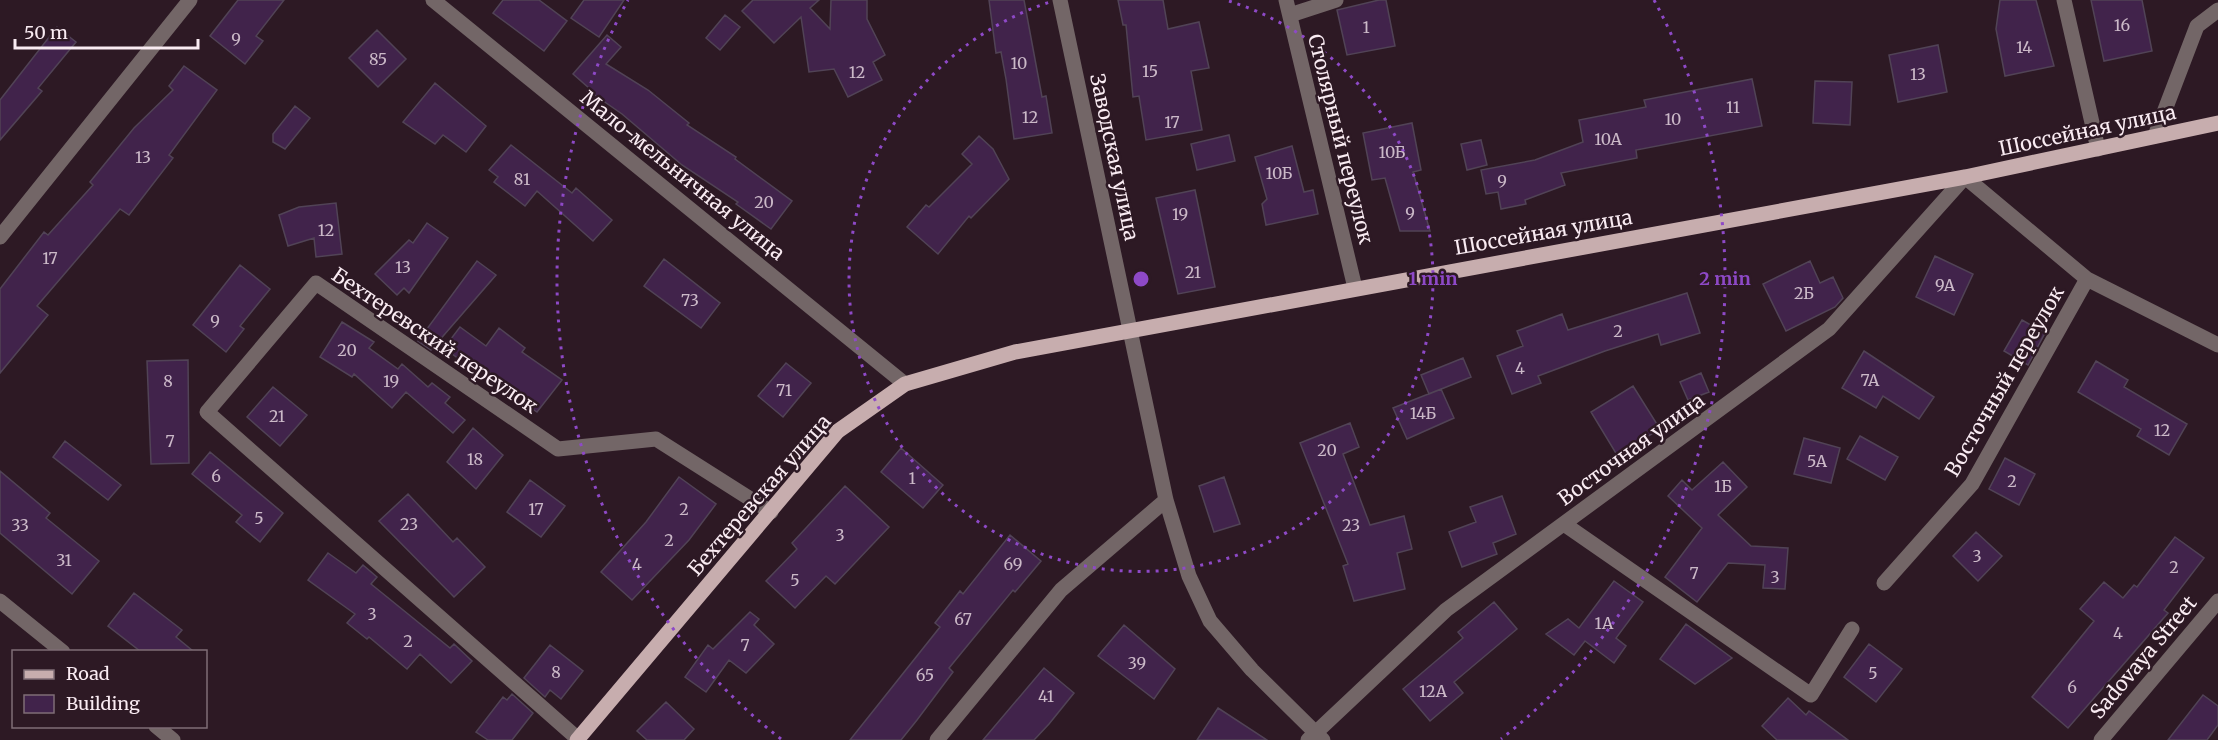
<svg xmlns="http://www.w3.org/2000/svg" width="2218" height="740" font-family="Merriweather,serif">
<rect width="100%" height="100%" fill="#2d1924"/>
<path fill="#41234b" stroke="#514356" stroke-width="1.5" d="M238,0h46l-28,36 7,5 -18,23 -35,-28z
M503,0h36l28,21 -23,30 -51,-38z
M584,0h40l-25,37 -28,-19z
M753,0h66l-9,8 20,21 1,-29h36v19l18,36 -12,7 9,18 -34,17 -14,-28 -25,3 -8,-55 -27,26 -32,-32z
M989,0h35l18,97 4,-1 6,37 -38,6 -8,-60 -5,-27 -5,1z
M1118,0h45l5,29 31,-7 10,46 -18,3 11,59 -56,10 -7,-44 -6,1 -7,-72h-3z
M1379,0h7l9,46 -48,9 -10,-45z
M2000,0h36l18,66 -49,10 -9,-47z
M2091,0h51l10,51 -48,10z
M725,15l15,12 -20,23 -14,-12z
M57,27l19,15 -38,46 4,3 -42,49v-40z
M377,30l29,29 -28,28 -29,-29z
M607,35l14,12 -15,17 42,26 41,33 -2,2 49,32 -1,2 57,42 -21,28 -35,-25 2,-2 -56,-37 -60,-51 -33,-23 1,-2 -17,-15z
M1938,45l9,47 -49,10 -9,-47z
M184,66l33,24 -48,65 4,3 -44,57 -9,-6 -83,97 11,9 -48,58v-84l44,-57 4,3 45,-50 -3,-3 44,-54 39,-38 -4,-4z
M1752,79l10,47 -126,24 1,8 -76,15 4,12 -40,15 1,4 -25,5 -3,-17 -12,2 -5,-24 54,-10 48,-18 -4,-22 67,-13 -2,-7z
M1815,81l37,1 -2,43 -37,-2z
M435,83l51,43 -20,26 -23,-17 -8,9 -32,-22z
M295,106l15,12 -25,31 -12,-7v-8z
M1412,123l9,47 -8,2 17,59h-30l-15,-53 -13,2 -9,-47z
M1229,135l6,26 -38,9 -6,-26z
M979,136l14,13 16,30 -38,39 -2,-2 -31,38 -31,-27 19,-22 3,2 43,-43 -10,-10z
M1481,140l6,25 -20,5 -6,-26z
M511,145l61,48 4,-5 36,32 -19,21 -56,-50 -12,15 -31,-24 4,-5 -9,-7z
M1292,146l12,46 9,-2 5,24 -52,11 -4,-21 5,-5 -12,-42z
M1195,190l20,97 -37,7 -22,-96z
M336,203l6,51 -26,3 -2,-19 -26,8 -9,-31 20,-8z
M427,223l21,15 -39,55 -5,-5 -7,7 -22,-21 34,-34 4,3z
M1935,256l38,18 -19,41 -38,-18z
M664,259l56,44 -19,25 -57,-42z
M477,261l19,14 -65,75 -13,-9z
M1810,261l10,22 13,-6 10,21 -8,9 -49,24 -23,-47z
M240,265l30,24 -30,37 4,3 -18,23 -33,-27z
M1687,293l13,40 -39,12 -3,-11 -53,17 -67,25 3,7 -29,11 -15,-38 26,-10 -6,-15 45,-17 6,16z
M2022,320l23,13 -17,32 -24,-14z
M342,322l32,20 -5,6 29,21 4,-5 26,23 4,-4 18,14 -5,6 20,17 -12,13 -47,-41 -14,16 -38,-34 -2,3 -32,-20z
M460,327l26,19 13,-18 26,20 -3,4 40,28 -25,32 -15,-10 2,-4 -50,-37 -4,6 -26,-19z
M1864,351l70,46 -15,22 -36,-23 -7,12 -34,-20z
M1463,358l8,19 -42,17 -8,-19z
M188,360l1,103 -38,1 -4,-103z
M2096,361l32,19 -4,7 63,37 -18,31 -32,-19 4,-7 -63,-37z
M786,363l25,20 -28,34 -25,-21z
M1701,373l8,19 -21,8 -8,-18z
M1633,386l27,43 -43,26 -26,-43z
M273,387l34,28 -27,31 -33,-29z
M1441,389l13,29 -47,21 -14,-31z
M1350,423l9,24 -16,7 27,71 34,-9 8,33 -15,4 8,36 -51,12 -11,-35 5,-2 -48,-121z
M473,428l30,27 -27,34 -29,-27z
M1860,436l38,21 -13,23 -38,-21z
M1804,438l36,10 -9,35 -37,-9z
M65,441l56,44 -13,15 -55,-43z
M901,448l42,37 -20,23 -42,-36z
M210,452l73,61 -23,29 -24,-20 6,-7 -50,-41z
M2005,458l30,16 -16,31 -30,-16z
M1723,462l24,25 -29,28 33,31 37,2 -3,41 -22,-1 2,-23 -37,-2 -31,39 -32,-25 37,-49 -34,-32 14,-16 10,10z
M0,471l50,42 -4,5 53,43 -27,33 -72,-61z
M679,477l37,27 -27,36 -57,60 -31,-28 45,-50z
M1224,477l16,47 -26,8 -15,-46z
M530,480l35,26 -24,31 -34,-25z
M845,486l44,41 -54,57 -9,-8 -31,32 -29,-27 31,-32 -5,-6z
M408,494l45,48 4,-4 28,29 -31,30 -75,-76z
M1502,496l14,38 -23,9 4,11 -35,13 -13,-35 27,-10 -6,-15z
M1976,532l26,24 -24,25 -25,-25z
M1010,535l31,26 -26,31 -2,-2 -64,78 4,4 -36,48 -16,20h-51l90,-113 -5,-4 25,-32 3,3z
M2175,537l29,21 -40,52 4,3 -100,115 -36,-31 62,-76 -14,-12 24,-27 19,16 11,-13 3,2z
M328,553l28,20 7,-8 14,12 -6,7 79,64 4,-4 18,17 -21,22 -31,-29 -13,15 -38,-32 -2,2 -20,-16 8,-9 -47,-34z
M1614,581l29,21 -27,36 10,8 -12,17 -29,-22 -11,14 -28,-21 22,-15 11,9z
M134,593l48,37 -6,7 17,14h-53l-32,-25z
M1494,602l23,27 -63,53 9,11 -33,28 -27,-32 60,-51 -5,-6z
M750,612l9,7 -5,6 20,19 -28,29 -17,-13 -23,32 -21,-15 23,-32 5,4z
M1686,624l46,34 -37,26 -35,-25z
M1124,625l51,44 -21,30 -56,-43z
M1869,644l33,25 -26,33 -32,-25z
M550,645l33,26 -22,28 -11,-9 -5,7 -21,-19z
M1044,668l30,25 -25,31 -15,16h-51z
M512,694l21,19 -21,27h-24l-12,-8 27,-35 4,3z
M2203,695l15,11v19l-11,15h-39z
M1788,698l18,17 3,-4 39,29h-71l-15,-14z
M666,702l28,27 -10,11h-37l-10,-9z
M1218,708l49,32h-70z"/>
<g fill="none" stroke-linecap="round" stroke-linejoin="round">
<path stroke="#736667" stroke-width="15" d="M433,0l472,384
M1060,0l106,500 23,76 21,45 42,49 71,70
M1286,0l69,288
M2064,0l34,149
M1290,15l46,-15
M2155,136l42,-110 21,-16
M0,237l190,-237
M1564,524l247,171 41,-66
M1884,583l88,-99 115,-205
M0,601l63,51
M156,726l17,14
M578,739l-371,-327 109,-129 242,166 98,-10 115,73
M937,740l124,-150 105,-90
M1308,740l138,-130 383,-281 136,-152 122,102 131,66
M2101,740l117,-139"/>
<path stroke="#c7adae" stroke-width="15" d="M577,740l261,-309 67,-47 110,-32 950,-175 253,-54"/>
</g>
<g fill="none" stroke="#8e49c7" stroke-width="3" stroke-dasharray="3 6">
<path d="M1229 1A292 292 0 1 1 1053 1"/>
<path d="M781 739A584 584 0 0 1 628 0M1654 0A584 584 0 0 1 1501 739"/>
</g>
<g text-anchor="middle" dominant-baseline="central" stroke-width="5" stroke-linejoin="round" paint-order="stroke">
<g font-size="16" fill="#cbb9c8">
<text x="2122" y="25">16</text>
<text x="1366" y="27">1</text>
<text x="236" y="39">9</text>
<text x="2024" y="47">14</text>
<text x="378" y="59">85</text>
<text x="1019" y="63">10</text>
<text x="1150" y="71">15</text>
<text x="857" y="72">12</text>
<text x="1918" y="74">13</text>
<text x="1733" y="107">11</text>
<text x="1030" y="117">12</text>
<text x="1673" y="119">10</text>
<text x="1172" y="122">17</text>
<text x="1608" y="139">10А</text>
<text x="1392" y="152">10Б</text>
<text x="143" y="157">13</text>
<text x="1279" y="173">10Б</text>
<text x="522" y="179">81</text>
<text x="1502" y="181">9</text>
<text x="764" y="202">20</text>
<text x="1410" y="213">9</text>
<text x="1180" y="214">19</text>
<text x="326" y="230">12</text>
<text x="50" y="258">17</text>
<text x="403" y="267">13</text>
<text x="1193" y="272">21</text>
<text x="1945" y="285">9А</text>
<text x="1804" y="293">2Б</text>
<text x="690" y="300">73</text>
<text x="215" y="321">9</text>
<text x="1618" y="331">2</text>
<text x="347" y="350">20</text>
<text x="1520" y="368">4</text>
<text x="1870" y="380">7А</text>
<text x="168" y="381">8</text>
<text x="391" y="381">19</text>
<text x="784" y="390">71</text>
<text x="1423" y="413">14Б</text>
<text x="277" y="416">21</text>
<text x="2162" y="430">12</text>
<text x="170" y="441">7</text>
<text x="1327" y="450">20</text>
<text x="475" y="459">18</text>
<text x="1817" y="461">5А</text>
<text x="216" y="476">6</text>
<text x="912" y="478">1</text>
<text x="2012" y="481">2</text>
<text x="1723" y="486">1Б</text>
<text x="536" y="509">17</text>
<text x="684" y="509">2</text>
<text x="259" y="518">5</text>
<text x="409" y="524">23</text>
<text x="20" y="525">33</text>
<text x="1351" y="525">23</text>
<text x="840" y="535">3</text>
<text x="669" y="540">2</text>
<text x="1977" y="556">3</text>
<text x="64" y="560">31</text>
<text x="637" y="564">4</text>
<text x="1013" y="564">69</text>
<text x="2174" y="567">2</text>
<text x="1694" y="573">7</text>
<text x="1775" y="577">3</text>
<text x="795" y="580">5</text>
<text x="372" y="614">3</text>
<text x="963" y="619">67</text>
<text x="1604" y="623">1А</text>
<text x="2118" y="633">4</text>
<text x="408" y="641">2</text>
<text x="745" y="645">7</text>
<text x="1137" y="663">39</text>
<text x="556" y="672">8</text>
<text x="1873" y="673">5</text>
<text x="925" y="675">65</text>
<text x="2072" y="687">6</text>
<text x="1433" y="691">12А</text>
<text x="1046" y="696">41</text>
</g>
<g font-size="20" fill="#f9ebf2" stroke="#2d1924">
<text transform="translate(2087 130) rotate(-12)">Шоссейная улица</text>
<text transform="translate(1341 139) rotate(76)">Столярный переулок</text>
<text transform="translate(1115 157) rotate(78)">Заводская улица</text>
<text transform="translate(683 175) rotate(39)">Мало-мельничная улица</text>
<text transform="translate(1543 232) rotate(-10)">Шоссейная улица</text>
<text transform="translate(435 340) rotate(34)">Бехтеревский переулок</text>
<text transform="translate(2004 381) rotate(-60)">Восточный переулок</text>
<text transform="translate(1631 449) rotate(-36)">Восточная улица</text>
<text transform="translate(759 495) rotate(-49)">Бехтеревская улица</text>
<text transform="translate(2143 657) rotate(-50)">Sadovaya Street</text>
</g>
</g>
<circle cx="1141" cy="279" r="9" fill="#8e49c7" stroke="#2d1924" stroke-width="3"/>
<g font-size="18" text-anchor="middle" font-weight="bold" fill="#8e49c7" stroke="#2d1924" stroke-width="5" stroke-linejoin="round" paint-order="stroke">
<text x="1433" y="285">1 min</text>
<text x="1725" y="285">2 min</text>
</g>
<rect x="12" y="650" width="195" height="78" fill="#2d1924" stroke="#7f6d76" stroke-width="1.5"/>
<rect x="24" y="670" width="30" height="9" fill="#c7adae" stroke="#7f6d76" stroke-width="1.5"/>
<text x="66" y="680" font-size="18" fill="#f9ebf2">Road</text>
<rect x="24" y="695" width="30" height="18" fill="#41234b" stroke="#7f6d76" stroke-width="1.5"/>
<text x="66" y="710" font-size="18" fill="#f9ebf2">Building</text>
<path d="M15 39v9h183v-9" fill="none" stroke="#f9ebf2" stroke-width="3"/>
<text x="24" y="39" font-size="18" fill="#f9ebf2" stroke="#2d1924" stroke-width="4.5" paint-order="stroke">50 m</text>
</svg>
